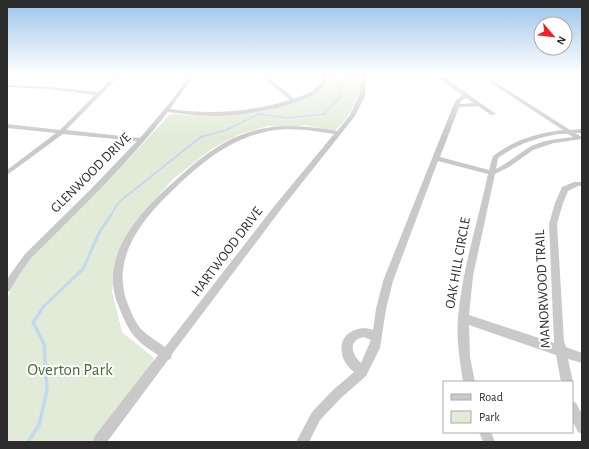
<svg xmlns="http://www.w3.org/2000/svg" width="589" height="449" font-family="'Alegreya Sans',sans-serif">
<rect width="100%" height="100%" fill="#fff"/>
<path fill="#e1ebd8" d="M330,75h31c0,24 -10,39 -26,56l-29,-6 -17,2 -21,-1 -28,8 -27,14 -40,31 -23,26 -20,25 -13,27 -5,34 10,41 32,26 -3,10 -58,74h-86v-144l9,-18 14,-25 97,-94 43,-47 51,2 39,-5 50,-15 12,-7z"/>
<g fill="none" stroke-linecap="round" stroke-linejoin="round">
<path stroke="#c3d9ed" stroke-width="1.5" d="M201,137l25,-7 33,-16 28,4 37,-4 16,-17 3,-22"/>
<path stroke="#c3d9ed" stroke-width="2" d="M110,216l9,-14 83,-66"/>
<path stroke="#c3d9ed" stroke-width="3" d="M36,318l8,-12 39,-37 16,-36 12,-18"/>
<path stroke="#c3d9ed" stroke-width="3.5" d="M28,442l11,-17 8,-35 -3,-46 -11,-22 4,-5"/>
<path fill="#c9c9c9" fill-rule="evenodd" d="M115,75h5l-54,55 74,8 33,-39 17,-24h4l-24,34c40,6 81,3 120,-9l-29,-25h5l28,24c13,-5 26,-9 30,-24h4c-1,6 -4,12 -9,16 -21,16 -74,24 -101,25 -17,0 -34,-2 -50,-4 -41,53 -90,99 -137,146l-12,17 -9,16 -3,1v-13l18,-25 66,-65 46,-48 -74,-7 -56,41v-5l49,-37 -49,-5v-4l53,6 35,-35 -47,-6 -41,-2v-2l41,2 50,5z
M362,75h4l-1,21 -10,20 -73,92 -110,146 -1,5 -3,1 -61,82h-14l1,-5 64,-82c-8,-5 -17,-11 -23,-18 -7,-8 -11,-18 -15,-27 -1,-4 -4,-9 -5,-14 -12,-47 30,-89 62,-117 22,-20 46,-40 76,-48 28,-8 56,-5 84,0l13,-16 9,-19zM286,129l21,1 27,4 -58,70 -111,143c-8,-6 -17,-11 -24,-18 -5,-6 -9,-14 -12,-22 -21,-48 14,-89 47,-120 33,-31 64,-55 110,-58z
M479,75h5l86,55 12,-1v4h-7l7,4v2l-28,4 -21,7 -24,17 -14,7 -22,102 -4,39 85,28 -5,-119 6,-21 7,-16 12,-5h8v4h-4l-10,5 -5,12 -6,21 7,117 2,6 16,6v10l-14,-4 5,23 -1,2v-2h-11l-5,-27 -87,-30 1,32 5,25h-12c-3,-21 -7,-43 -5,-64 4,-49 20,-96 30,-144l-50,-13 -45,120 -7,28 -6,39 -14,28 -25,22 -21,22 -11,22h-13l16,-30 21,-22 21,-18c-6,-5 -11,-11 -12,-19 -4,-18 15,-29 31,-23l3,-21 7,-28 70,-175 4,-7 6,-4 -25,-17v-2h4l54,38 -5,1 -13,-9 -19,1 -19,50 49,13 4,-14c21,-16 44,-23 70,-26zM466,98l8,5 -14,1 1,-3zM559,134h9l5,3c-15,2 -32,3 -45,11 -11,7 -20,15 -32,21l2,-11c19,-14 38,-20 61,-24zM364,337l7,3 -10,23c-9,-8 -14,-23 3,-26z
M572,401l4,2 6,11v20l-4,-2 -6,-12z
M479,432h12l4,10h-12z"/>
</g>
<linearGradient id="sky" x2="0" y2="1"><stop stop-color="#99c3ea"/><stop offset="0.54" stop-color="#fff"/><stop offset="1" stop-color="#fff" stop-opacity="0"/></linearGradient>
<rect width="589" height="138" fill="url(#sky)"/>
<g text-anchor="middle" dominant-baseline="central" stroke-width="4" stroke-linejoin="round" paint-order="stroke">
<g font-size="14" fill="#2c2c2c" stroke="#fff">
<text transform="translate(91 173) rotate(-45)">GLENWOOD DRIVE</text>
<text transform="translate(227 252) rotate(-53)">HARTWOOD DRIVE</text>
<text transform="translate(458 263) rotate(-80)">OAK HILL CIRCLE</text>
<text transform="translate(543 289) rotate(-93)">MANORWOOD TRAIL</text>
</g>
<g font-size="17" fill="#4b6a37" stroke="#fff">
<text x="70" y="369">Overton Park</text>
</g>
</g>
<rect width="589" height="449" fill="none" stroke="#2c2c2c" stroke-width="16"/>
<rect x="443" y="381" width="130" height="52" fill="#ffffff" stroke="#ababab"/>
<rect x="451" y="394" width="20" height="6" fill="#c9c9c9" stroke="#ababab"/>
<text x="479" y="401" font-size="12" fill="#2c2c2c">Road</text>
<rect x="451" y="411" width="20" height="12" fill="#e1ebd8" stroke="#ababab"/>
<text x="479" y="421" font-size="12" fill="#2c2c2c">Park</text>
<g transform="translate(553 36) rotate(118)"><circle r="19" fill="#ffffff" stroke="#ababab"/>
<path d="M0-3L7 15L0 10L-7 15Z" fill="#ef2422"/>
<text y="-6" font-size="11" font-weight="bold" text-anchor="middle" fill="#2c2c2c">N</text>
</g>
</svg>
